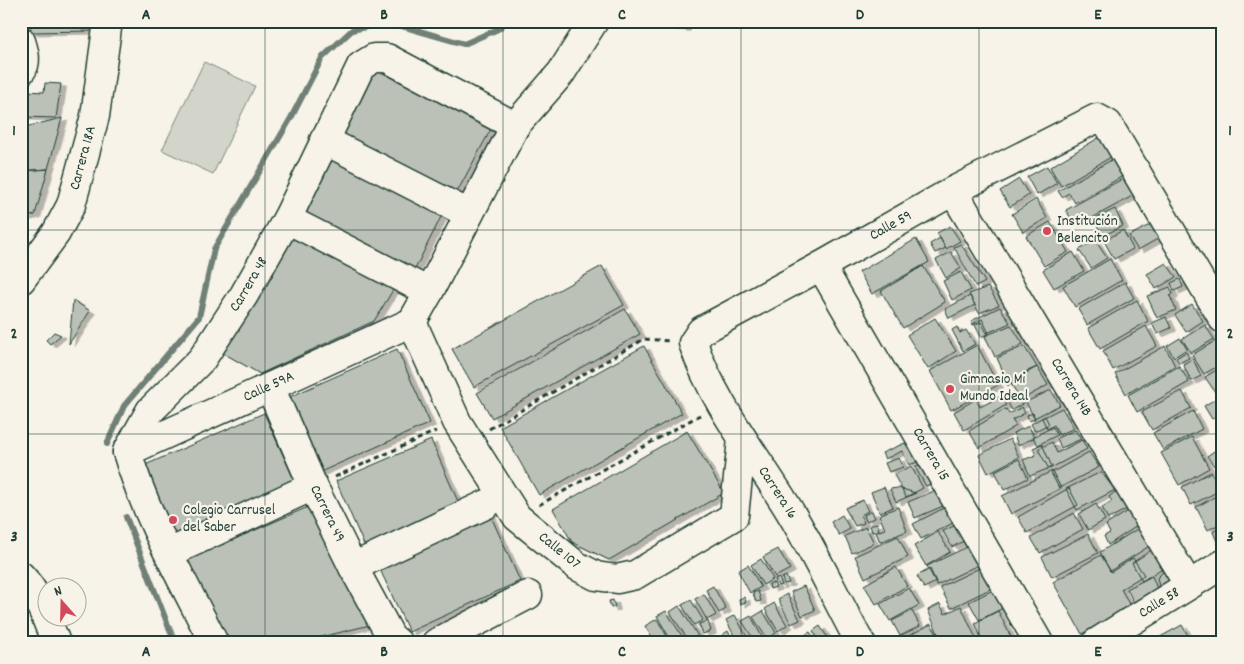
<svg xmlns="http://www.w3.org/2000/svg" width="1244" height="664" font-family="Dekko,sans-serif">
<defs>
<filter id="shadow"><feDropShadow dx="5.5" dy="3" stdDeviation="0" flood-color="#0004"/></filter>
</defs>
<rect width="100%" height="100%" fill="#f7f3e8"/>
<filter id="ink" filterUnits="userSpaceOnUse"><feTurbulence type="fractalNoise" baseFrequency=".02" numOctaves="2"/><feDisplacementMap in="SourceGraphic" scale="10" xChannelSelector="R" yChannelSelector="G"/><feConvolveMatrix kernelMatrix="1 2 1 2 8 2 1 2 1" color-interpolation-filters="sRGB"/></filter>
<g filter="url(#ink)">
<path fill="#d3d5ca" stroke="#79897f" d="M641,21h50l-1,10 -49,-5z
M204,62l51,24 -42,88 -51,-24z"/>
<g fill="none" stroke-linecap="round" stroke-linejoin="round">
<path stroke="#6f8077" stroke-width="6" d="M107,444l17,-38 75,-89 15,-68 77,-131 31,-60 30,-28 36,-8 76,22 34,-15 9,-8
M126,517l49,126"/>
</g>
<path fill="#bbc1b6" stroke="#1f3d34" filter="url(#shadow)" d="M30,21h64l-1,10 -62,1z
M374,67l117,62 -35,65 -117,-61z
M45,83l16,1 -5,34 -33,-1 3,-26 18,1z
M62,118l-14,51 -27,2v-43z
M1100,137l11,20 -50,29 -11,-19z
M333,158l110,55 -30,60 -111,-56z
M1113,159l10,17 -48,27 -6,-10 -7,4 -4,-6z
M1047,166l10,17 -20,12 -10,-18z
M48,169l-13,46 -14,3v-47z
M1126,177l10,17 -51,28 -2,-4 -9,6 -8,-14z
M1019,179l10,16 -19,12 -10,-16z
M1036,199l11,19 -24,14 -11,-18z
M1115,209l8,17 -21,10 -8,-17z
M1050,222l18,30 -24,14 -18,-30z
M1153,223l8,14 -23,13 -9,-14z
M950,226l10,15 -14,8 -9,-16z
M1123,230l10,19 -19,10 -10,-18z
M294,232l99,58 -19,31 -114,53 -37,-21z
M940,238l6,10 -11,5 -5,-9z
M916,239l13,23 -57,32 -13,-22z
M1095,240l12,18 -16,10 -12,-18z
M961,244l24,38 -9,5 -22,-40z
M951,252l10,16 -15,10 -10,-18z
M1073,252l11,19 -30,17 -11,-18z
M1110,259l12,21 -47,27 -12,-21z
M1166,263l10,14 -20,12 -9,-15z
M602,266l22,39 -150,82 -22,-38z
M923,266l22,36 -42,26 -22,-37z
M961,272l10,18 -19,10 -9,-19z
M1180,279l3,8 -9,4 -3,-8z
M1125,282l9,16 -47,27 -9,-16z
M988,287l11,18 -20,8 -10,-19z
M1170,287l3,7 -3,2 6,14 -19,8 -10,-22z
M970,296l5,9 -26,13 -4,-9z
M73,300l17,11 -21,33z
M1137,300l11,21 -48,28 -12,-21z
M1192,304l11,17 -17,11 -11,-17z
M1000,307l10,16 -23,10 -6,-11 -8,3 -2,-4z
M625,309l15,25 -148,84 -15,-25z
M1166,317l5,11 -14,6 -5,-11z
M935,318l21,33 -28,18 -21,-34z
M982,319l7,14 -8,4 -7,-14z
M1011,325l12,19 -28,13 -10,-21z
M1205,325l9,14 -23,14 -9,-14z
M1146,326l11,20 -44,24 -10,-19z
M957,327l3,6 6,-3 9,14 -12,7 -11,-21z
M54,332l7,3 -11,9 -4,-4z
M1180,338l7,11 -13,8 -7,-11z
M1215,341l8,12v10l-19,11 -12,-19z
M977,345l21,40 -47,25 -21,-39z
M644,346l38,67 -143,82 -39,-68z
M1024,346l13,21 -30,13 -10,-22z
M1165,346l10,20 -49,28 -11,-20z
M397,349l33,74 -112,50 -33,-74z
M1186,352l3,6 -10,5 -3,-5z
M1193,359l8,17 -10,5 -8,-17z
M1179,366l10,16 -52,30 -9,-17z
M1223,366v25l-6,4 -12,-18z
M1037,367l11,18 -27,15 -11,-18z
M1010,378l2,6 -4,2 -2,-7z
M1051,390l9,15 -26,13 -8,-16z
M1182,391l9,17 -39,22 -10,-18z
M1223,394v18l-11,7 -8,-13z
M1001,396l5,9 -42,25 -10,-18 22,-13 4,8z
M1020,396l4,7 -12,7 -4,-7z
M1022,407l3,6 -13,7 4,6 -37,22 -10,-17 37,-22 3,5z
M1062,408l12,20 -15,7 -5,-10 -7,4 -5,-11z
M1193,411l9,18 -39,21 -10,-17z
M264,413l33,73 -122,53 -32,-73z
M1033,413l2,6 -6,2 -2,-6z
M1045,416l4,8 -14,7 -4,-7z
M1029,426l5,12 -16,7 -5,-12z
M1053,427l4,8 -19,10 -5,-8z
M1075,430l6,9 -20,9 -4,-10z
M687,431l37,62 -115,67 -37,-18 -19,-33z
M1192,437l17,31 -30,17 -18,-32z
M1010,439l9,18 -31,16 -9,-18z
M431,440l32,73 -95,41 -32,-73z
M1082,440l5,9 -38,20 -11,-20 14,-7 5,11z
M905,443l12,19 -8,3 -7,-14 -17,8 -3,-6z
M1042,444l10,23 -22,9 -7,-16 13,-5 -3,-7z
M1223,445v15l-9,6 -7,-10z
M1089,452l10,15 -40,21 -8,-15z
M899,458l4,9 -14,5 -4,-9z
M1019,459l9,19 -24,12 -9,-19z
M919,465l12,19 -5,2 -11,-19z
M911,466l12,22 -17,9 -12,-22z
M1052,471l9,17 -50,26 -9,-18z
M1101,472l14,18 -38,20 -11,-21z
M1211,472l10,18 -30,15 -9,-18z
M884,487l9,20 -13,6 -9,-21z
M898,488l18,5 -20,9 -6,-13z
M1069,488l9,17 -51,28 -9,-16z
M934,491l9,15 -28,12 -7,-16z
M1116,491l11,18 -19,10 -6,-12 10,-6 -3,-4z
M1220,494l3,5v23l-15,8 -12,-23z
M863,500l5,11 -7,4 3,8 -9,3 -10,-18z
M1096,504l9,16 -17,10 -9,-16z
M308,507l62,118 -73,18h-68l-42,-83z
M898,507l9,24 -27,11 -4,-10 9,-3 -6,-14z
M944,508l9,15 -32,16 -8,-15z
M872,511l3,7 -9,3 -2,-6z
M1128,511l9,15 -29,19 -4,-9 6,-3 -4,-8z
M489,512l31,69 -111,51 -32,-69z
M1074,513l9,16 -43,24 -9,-15z
M842,515l8,14 -11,6 -8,-13z
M877,523l2,7 -7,2 -2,-7z
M954,526l10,15 -12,6 -9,-16z
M1223,526v18l-4,2 -6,-14z
M866,527l8,16 -22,10 -7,-17z
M1139,528l12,17 -41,26 -10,-19z
M938,532l12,20 -24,14 -12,-20z
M1088,534l10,19 -46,24 -10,-20z
M898,536l10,21 -43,21 -10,-22z
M967,547l11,18 -41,20 -10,-19z
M778,549l12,20 -15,8 -12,-20z
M1153,549l11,18 -22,14 -10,-18z
M1101,555l10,17 22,-14 11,17 -23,14 9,17 -48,28 -29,-52z
M761,559l12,20 -10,6 -12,-20z
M748,565l13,22 -11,6 -12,-22z
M896,567l11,19 -31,18 -12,-19z
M980,568l12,20 -41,20 -11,-21z
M930,569l6,13 -12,6 -7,-12z
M1165,570l7,13 -12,7 -3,-12z
M786,576l3,7 -5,1 -2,-6z
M1152,576l6,15 -23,14 -8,-16z
M779,578l3,7 -4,1 -3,-7z
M774,583l2,4 -6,2 -1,-5z
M713,586l13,23 -7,4 -13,-23z
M804,586l11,24 -13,6 -11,-24z
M909,588l10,17 -29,16 -10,-17z
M993,590l10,18 -24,12 -10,-18z
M758,591l3,10 -5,1 -3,-9z
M704,594l12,21 -9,5 -12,-21z
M787,594l13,26 -9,4 -13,-25z
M744,597l2,5 -6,2 -1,-5z
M613,600l2,7 -4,1 -2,-7z
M691,600l12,20 -9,5 -12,-20z
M774,603l13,22 -9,6 -13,-22z
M940,604l5,10 16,-8 17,37h-36l-14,-33z
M679,606l19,30 -3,1 3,5 -1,1h-7l-20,-31z
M666,611l16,25 -10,6 -15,-26z
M763,611l13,22 -9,6 -14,-22z
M912,611l8,15 -20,10 -8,-15z
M998,611l16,32h-31l-8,-20z
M735,615l15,28h-12l-12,-23z
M751,616l12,23 -7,4 -14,-22z
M657,619l14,24h-16l-10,-17z
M708,621l3,10 -8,3 -4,-10z
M931,624l8,14 -10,5h-26l-2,-3z
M1182,625l10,18h-40l-1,-1z
M820,626l11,17h-10l-8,-12z
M728,631l6,12h-8l-4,-8z
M810,632l7,11h-14l-3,-5z"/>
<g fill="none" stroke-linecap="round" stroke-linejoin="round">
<g stroke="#1f3d34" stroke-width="31">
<g id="minor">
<path d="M21,41c3,10 7,21 0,30"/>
<path d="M324,140l145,74"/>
<path id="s1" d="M953,191l235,393"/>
<path d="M287,219l142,73"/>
<path id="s2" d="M821,266l218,377"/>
<path id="s3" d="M21,280l35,-47 15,-28 24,-89 13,-95"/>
<path id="s4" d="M412,322l45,100 60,95 60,49 19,10 21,3 18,-4 99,-59 8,-77"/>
<path d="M412,322l17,-30 86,-166 46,-53 33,-52"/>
<path id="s5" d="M270,387l43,99 40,81 38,70 7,6"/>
<path id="s6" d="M127,452l285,-130"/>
<path d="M169,553l144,-67"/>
<path d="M353,567l134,-63"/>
<path d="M21,576c17,18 26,44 35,67"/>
<path id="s7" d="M214,643c-31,-62 -67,-124 -87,-191l23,-41 52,-52 42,-64 43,-76 74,-153 13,-8h13l128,68"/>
<path d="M436,643l92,-48"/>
<path id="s8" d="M861,643l-4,-6c-21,-39 -40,-79 -62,-117 -34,-59 -80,-112 -102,-177l8,-12 120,-65 132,-75 144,-73 11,6 115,195"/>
<path id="s9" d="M1096,643l127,-79"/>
</g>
</g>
<path stroke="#1f3d34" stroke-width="3" stroke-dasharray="5 4" stroke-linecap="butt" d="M489,429l155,-90 27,2
M335,477l101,-46
M539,505l161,-90"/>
<use href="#minor" stroke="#f7f3e8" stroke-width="28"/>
</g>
</g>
<path fill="none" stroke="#1f3d34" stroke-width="1" stroke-opacity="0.55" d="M265,21v622M503,21v622M741,21v622M979,21v622M21,230h1202M21,434h1202"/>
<g fill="#d1495b" stroke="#f7f3e8" stroke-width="2">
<circle cx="1047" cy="231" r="5"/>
<circle cx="950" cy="389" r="5"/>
<circle cx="173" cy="520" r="5"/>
</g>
<g text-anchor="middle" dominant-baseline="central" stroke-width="4.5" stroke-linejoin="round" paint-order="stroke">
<g font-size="15" fill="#1f3d34" stroke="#f7f3e8">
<text stroke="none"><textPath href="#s3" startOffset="139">Carrera 18A</textPath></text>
<text stroke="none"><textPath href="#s8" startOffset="576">Calle 59</textPath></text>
<text stroke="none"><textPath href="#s7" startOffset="419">Carrera 48</textPath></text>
<text stroke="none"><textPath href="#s6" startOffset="156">Calle 59A</textPath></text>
<text stroke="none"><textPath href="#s1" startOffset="229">Carrera 14B</textPath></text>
<text stroke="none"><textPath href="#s2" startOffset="218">Carrera 15</textPath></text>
<text transform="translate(777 493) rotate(57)">Carrera 16</text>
<text stroke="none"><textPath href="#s5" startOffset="139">Carrera 49</textPath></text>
<text stroke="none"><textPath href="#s4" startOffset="276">Calle 107</textPath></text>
<text stroke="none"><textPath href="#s9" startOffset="75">Calle 58</textPath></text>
</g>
<g font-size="15" fill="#1f3d34" stroke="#f7f3e8" text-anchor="start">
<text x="1057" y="222">Institución<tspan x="1057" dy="17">Belencito</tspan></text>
<text x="960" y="380">Gimnasio Mi<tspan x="960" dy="17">Mundo Ideal</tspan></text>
<text x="183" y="511">Colegio Carrusel<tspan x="183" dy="17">del Saber</tspan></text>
</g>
</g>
<rect width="1244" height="664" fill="none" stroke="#f7f3e8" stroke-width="55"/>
<g transform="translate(62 602) rotate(340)"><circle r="24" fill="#f7f3e8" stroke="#a1aaa0"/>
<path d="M0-4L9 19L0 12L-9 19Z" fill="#d1495b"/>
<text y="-8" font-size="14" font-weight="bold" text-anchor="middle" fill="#1f3d34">N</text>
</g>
<rect x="28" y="28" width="1188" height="608" fill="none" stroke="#1f3d34" stroke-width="2"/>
<g font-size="16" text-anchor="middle" font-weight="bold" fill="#1f3d34">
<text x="146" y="19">A</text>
<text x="384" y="19">B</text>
<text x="622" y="19">C</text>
<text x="860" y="19">D</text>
<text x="1098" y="19">E</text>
<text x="14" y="135">1</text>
<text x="1230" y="135">1</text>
<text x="14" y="338">2</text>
<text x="1230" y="338">2</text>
<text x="14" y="541">3</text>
<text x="1230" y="541">3</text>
<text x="146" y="656">A</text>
<text x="384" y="656">B</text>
<text x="622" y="656">C</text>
<text x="860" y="656">D</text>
<text x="1098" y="656">E</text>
</g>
</svg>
